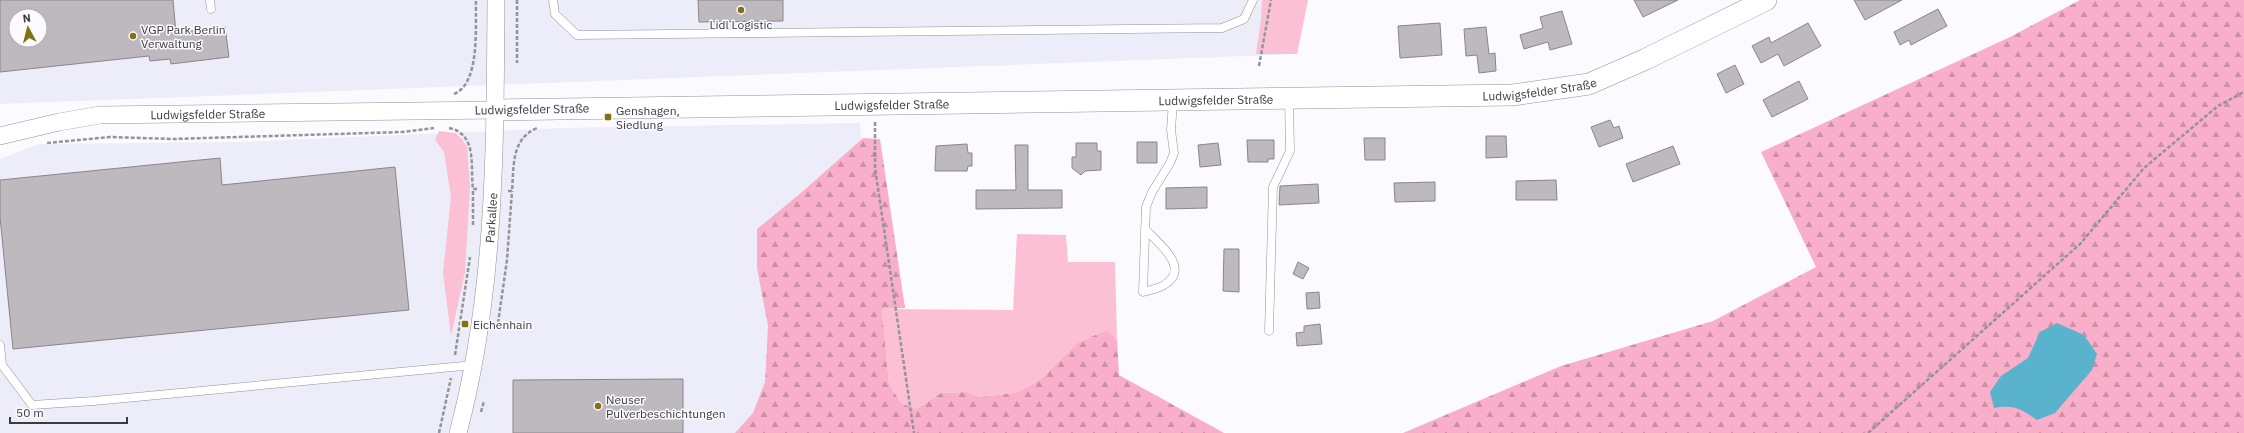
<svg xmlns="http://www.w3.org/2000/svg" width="2244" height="433" font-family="'IBM Plex Sans',sans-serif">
<defs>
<pattern id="forest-firs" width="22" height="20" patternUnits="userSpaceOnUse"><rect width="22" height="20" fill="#f9afc9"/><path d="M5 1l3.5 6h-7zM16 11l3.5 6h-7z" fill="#cb90a5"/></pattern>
</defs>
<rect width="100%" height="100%" fill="#fafaff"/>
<path fill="#ededf9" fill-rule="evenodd" d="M0,0h1308l-11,54 -1297,50zM16,16h24v24h-24z
M860,123l4,49 -80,170 -24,91h-760v-274l39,-15 197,-2 327,-14z"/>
<path fill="#fbc0d4" d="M1262,0h46l-11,54h-41l5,-35z
M439,131l16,2 7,6 5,8 3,39 -5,86 -14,64 -8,-63 8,-76 -7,-45 -9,-12z
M1017,234l49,1 2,27h47l2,78 -10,-10 -30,13 -37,37 -25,13 -35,4 -14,-5 -25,1 -25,16 -15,-6 -12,-19 -7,-75 131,1z"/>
<path fill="url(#forest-firs)" d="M2080,0h164v433h-841l158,-67 152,-45 103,-54 -55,-115 249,-115z
M863,138l17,1 25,169 -23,1 7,75 12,19 15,6 25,-16 25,-1 14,5 35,-4 25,-13 37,-37 30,-13 10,10 2,35 105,58h-489l18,-20 12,-31 3,-56 -11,-58v-39l45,-37z"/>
<path fill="#59b3cc" d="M2057,323l27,12 13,19 -5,16 -37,43 -18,7c-16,-11 -22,-16 -43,-12l-4,-16 11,-16 27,-18 12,-26z"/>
<path fill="#beb8bf" stroke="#8a858b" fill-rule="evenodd" d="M0,0h173l3,33 49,-6 4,30 -58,7 -1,-5 -20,2 -1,-5 -149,16zM16,16h24v24h-24z
M698,0h85v21l-84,1z
M1634,0h44l-35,17z
M1854,0h48l-37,20z
M1938,9l9,17 -36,19 -2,-5 -9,5 -6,-13z
M1562,11l10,33 -22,6 -2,-8 -24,7 -4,-14 23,-7 -3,-11z
M1440,23l2,32 -42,3 -2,-32z
M1808,23l13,23 -37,20 -6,-12 -17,9 -9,-17 17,-9 2,6z
M1486,27l3,27 6,-1 1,18 -17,2 -2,-18 -11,1 -2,-27z
M1735,65l9,19 -18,9 -9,-19z
M1799,81l9,18 -36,18 -9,-17z
M1610,120l4,8 5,-2 4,12 -24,9 -8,-20z
M1486,136h20l1,21 -21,1z
M1364,138h21v22h-20z
M1247,140h27v19h-6v3h-20z
M1137,142h20v21h-20z
M1076,143h21v8h4v19l-16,1 -4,4 -9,-7v-11h4z
M1218,143l3,22 -21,2 -2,-22z
M967,144l1,9h4v13h-4l-1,5h-32l1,-25z
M1015,145h13v45h34v18l-86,1v-19h40z
M1673,146l7,18 -47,18 -7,-18z
M220,158l2,27 173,-18 14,143 -396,39 -13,-132v-37z
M1556,180l1,20h-41v-19z
M1435,182v19l-40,1 -1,-19z
M1318,184l1,19 -40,2 1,-19z
M1207,187v21l-41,1v-21z
M1224,249h15v43l-16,-1z
M1298,262l11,6 -6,11 -10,-5z
M1319,292l1,16 -13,1 -1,-16z
M1320,324l2,20 -25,2 -1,-13 8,-1v-6z
M683,379v54h-170v-53z"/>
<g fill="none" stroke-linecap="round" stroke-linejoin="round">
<g stroke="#919198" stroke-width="9">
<path id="service" d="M210,0l1,9
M553,0l2,14 22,21 645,-7 22,-9 9,-19
M1145,229c13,14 47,39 19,56 -6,4 -15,5 -21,7l3,-85 6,-15 18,-29 4,-10 -3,-23 2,-29
M1269,331l4,-144 17,-36 -1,-52
M0,345l2,20 30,40 62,-4 380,-36"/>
</g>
<g stroke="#919198" stroke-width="18">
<g id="minor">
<path id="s1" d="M0,136l59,-14 41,-7 396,-5"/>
<path id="s2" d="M458,433c38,-142 37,-288 38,-433"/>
</g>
</g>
<g stroke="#919198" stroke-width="22">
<g id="tertiary">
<path id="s3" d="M496,110l1017,-15 76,-11 57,-25 120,-59"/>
</g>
</g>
<path stroke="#949498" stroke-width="2.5" stroke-dasharray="4 2" stroke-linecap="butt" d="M517,0v63
M1259,66l12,-66
M454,94c27,-11 21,-70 22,-94
M875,122v46l39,265
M449,128c29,6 21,39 24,61h4
M47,143l63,-6 63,2 229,-7 32,-4
M508,191h4c2,-25 -1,-52 25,-63
M473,225v-36
M498,323l9,-63 5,-69
M455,355l15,-98
M481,412l3,-11
M439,433l12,-55
M1868,433l212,-189 64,-76 74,-62 26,-14"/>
<use href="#service" stroke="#fff" stroke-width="8"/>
<use href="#minor" stroke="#fff" stroke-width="17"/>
<use href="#tertiary" stroke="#fff" stroke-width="21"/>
</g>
<g fill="#817213" stroke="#fafaff" stroke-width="1.5">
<circle cx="741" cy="10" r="4"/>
<circle cx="133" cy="36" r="4"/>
<rect x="604" y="113" width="8" height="8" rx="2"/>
<rect x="461" y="320" width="8" height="8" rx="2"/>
<circle cx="598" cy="406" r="4"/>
</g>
<g text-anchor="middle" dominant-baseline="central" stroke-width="3" stroke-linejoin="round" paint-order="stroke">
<g font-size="12" fill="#3b3b3e" stroke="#fafaff" text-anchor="start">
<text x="741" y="24" text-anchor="middle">Lidl Logistic</text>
<text x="141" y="29">VGP Park Berlin<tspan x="141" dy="14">Verwaltung</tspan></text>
<text x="616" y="110">Genshagen,<tspan x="616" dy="14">Siedlung</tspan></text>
<text x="473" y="324">Eichenhain</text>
<text x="606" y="399">Neuser<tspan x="606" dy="14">Pulverbeschichtungen</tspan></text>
</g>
<g font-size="12" fill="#3b3b3e" stroke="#fafaff">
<text stroke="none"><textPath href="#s3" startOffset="1044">Ludwigsfelder Straße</textPath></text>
<text stroke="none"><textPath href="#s3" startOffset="720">Ludwigsfelder Straße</textPath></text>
<text stroke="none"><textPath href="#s3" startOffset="396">Ludwigsfelder Straße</textPath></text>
<text transform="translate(532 109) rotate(-1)">Ludwigsfelder Straße</text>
<text stroke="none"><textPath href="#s1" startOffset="210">Ludwigsfelder Straße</textPath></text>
<text stroke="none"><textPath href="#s2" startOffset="218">Parkallee</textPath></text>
</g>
</g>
<g transform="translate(28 28) rotate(353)"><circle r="19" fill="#fafaff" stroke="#aeaeb2"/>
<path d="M0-3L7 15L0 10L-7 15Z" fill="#817213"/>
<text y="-6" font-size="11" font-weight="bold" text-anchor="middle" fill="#3b3b3e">N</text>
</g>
<path d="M10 417v6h117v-6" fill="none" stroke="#3b3b3e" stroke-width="2"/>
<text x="16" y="417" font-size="12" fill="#3b3b3e" stroke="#fafaff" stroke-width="3" paint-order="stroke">50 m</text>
</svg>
